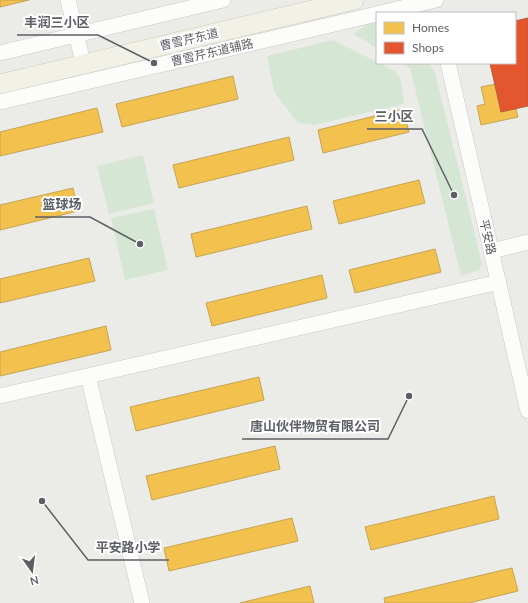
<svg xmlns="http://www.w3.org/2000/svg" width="528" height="603" font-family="Lato,'Noto Sans SC',sans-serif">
<rect width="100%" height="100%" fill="#ebebe7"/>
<path fill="#d6e6d4" d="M371,22l6,2v24l-24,-14z
M333,40l62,31 5,6 4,27 -90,21 -16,-2 -20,-26 -4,-7 -7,-34z
M402,63h26l7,10 47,191 -3,6 -18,6 -51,-208z
M143,155l11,48 -45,11 -12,-48z
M154,209l14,61 -43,10 -14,-62z"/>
<path fill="#f2c14e" stroke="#c5a455" d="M0,0h29l-29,7z
M528,45v53l-14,3 4,16 -37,8 -4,-19 8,-2 -4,-17 20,-4 -2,-8 -6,1 -3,-13h25v-15z
M233,76l5,23 -116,28 -6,-23z
M97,108l6,24 -103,24v-24z
M403,109l6,23 -86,21 -5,-23z
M289,137l5,23 -115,28 -6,-23z
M419,180l6,23 -86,21 -6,-23z
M73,188l5,23 -78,19v-25z
M307,206l5,23 -116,28 -5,-23z
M435,249l6,23 -86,21 -6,-23z
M89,258l6,23 -95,22v-24z
M322,275l5,23 -115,28 -6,-23z
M106,326l5,24 -111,26v-24z
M259,377l5,23 -128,31 -6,-24z
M275,446l5,23 -128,31 -6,-24z
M494,496l5,23 -128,31 -6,-23z
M292,518l6,23 -129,30 -5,-23z
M512,568l6,23 -49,12h-84l-1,-5z
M310,586l4,17h-74z"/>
<path fill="#e4572e" stroke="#bb593e" d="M528,18v88l-27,6 -11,-49h25v-42z"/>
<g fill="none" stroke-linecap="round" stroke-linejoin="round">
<g stroke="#c8c9c8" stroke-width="16">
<path id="minor" d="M68,0l13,54
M380,13l56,-13
M0,53l223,-53
M448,63l80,348
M0,102l377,-88
M492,251l36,-9
M88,376l54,227
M0,396l499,-114"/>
</g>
<g stroke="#d1ccb7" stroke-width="20">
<path id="major" d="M0,84l354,-84"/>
</g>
<use href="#minor" stroke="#fcfcfb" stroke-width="15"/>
<use href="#major" stroke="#f2f1e8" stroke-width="19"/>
</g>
<g text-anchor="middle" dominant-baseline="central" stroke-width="4" stroke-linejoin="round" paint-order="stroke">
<g font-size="12" fill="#5c5f64" stroke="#fff">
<text transform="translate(189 39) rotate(-13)">曹雪芹东道</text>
<text transform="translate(212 52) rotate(-13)">曹雪芹东道辅路</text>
<text transform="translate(488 237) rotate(77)">平安路</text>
</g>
</g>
<path fill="none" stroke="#5c5f64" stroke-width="1.5" d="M154 63L98 35H17M454 195L422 129H367M140 244L90 217H35M409 396L388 439H242M42 501L88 560H169"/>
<g fill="#5c5f64" stroke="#fff" stroke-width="1.5">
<circle cx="154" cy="63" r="4"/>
<circle cx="454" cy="195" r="4"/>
<circle cx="140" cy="244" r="4"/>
<circle cx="409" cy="396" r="4"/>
<circle cx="42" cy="501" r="4"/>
</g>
<g font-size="13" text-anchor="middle" font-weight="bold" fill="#5c5f64" stroke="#fff" stroke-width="4" stroke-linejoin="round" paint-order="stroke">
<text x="57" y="27">丰润三小区</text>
<text x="394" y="121">三小区</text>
<text x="62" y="209">篮球场</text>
<text x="315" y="431">唐山伙伴物贸有限公司</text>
<text x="128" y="552">平安路小学</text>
</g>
<rect x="376" y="12" width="140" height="52" fill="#ffffff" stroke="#bebfc1"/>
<rect x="384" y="22" width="20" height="12" fill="#f2c14e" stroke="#bebfc1"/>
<text x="412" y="32" font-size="12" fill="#5c5f64">Homes</text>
<rect x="384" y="42" width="20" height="12" fill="#e4572e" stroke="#bebfc1"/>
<text x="412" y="52" font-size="12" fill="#5c5f64">Shops</text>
<g transform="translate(32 571) rotate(166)" stroke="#ffffff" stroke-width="3" paint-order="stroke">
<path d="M0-3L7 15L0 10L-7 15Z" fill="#5c5f64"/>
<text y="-6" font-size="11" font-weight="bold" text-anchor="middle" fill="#5c5f64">N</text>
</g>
</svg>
